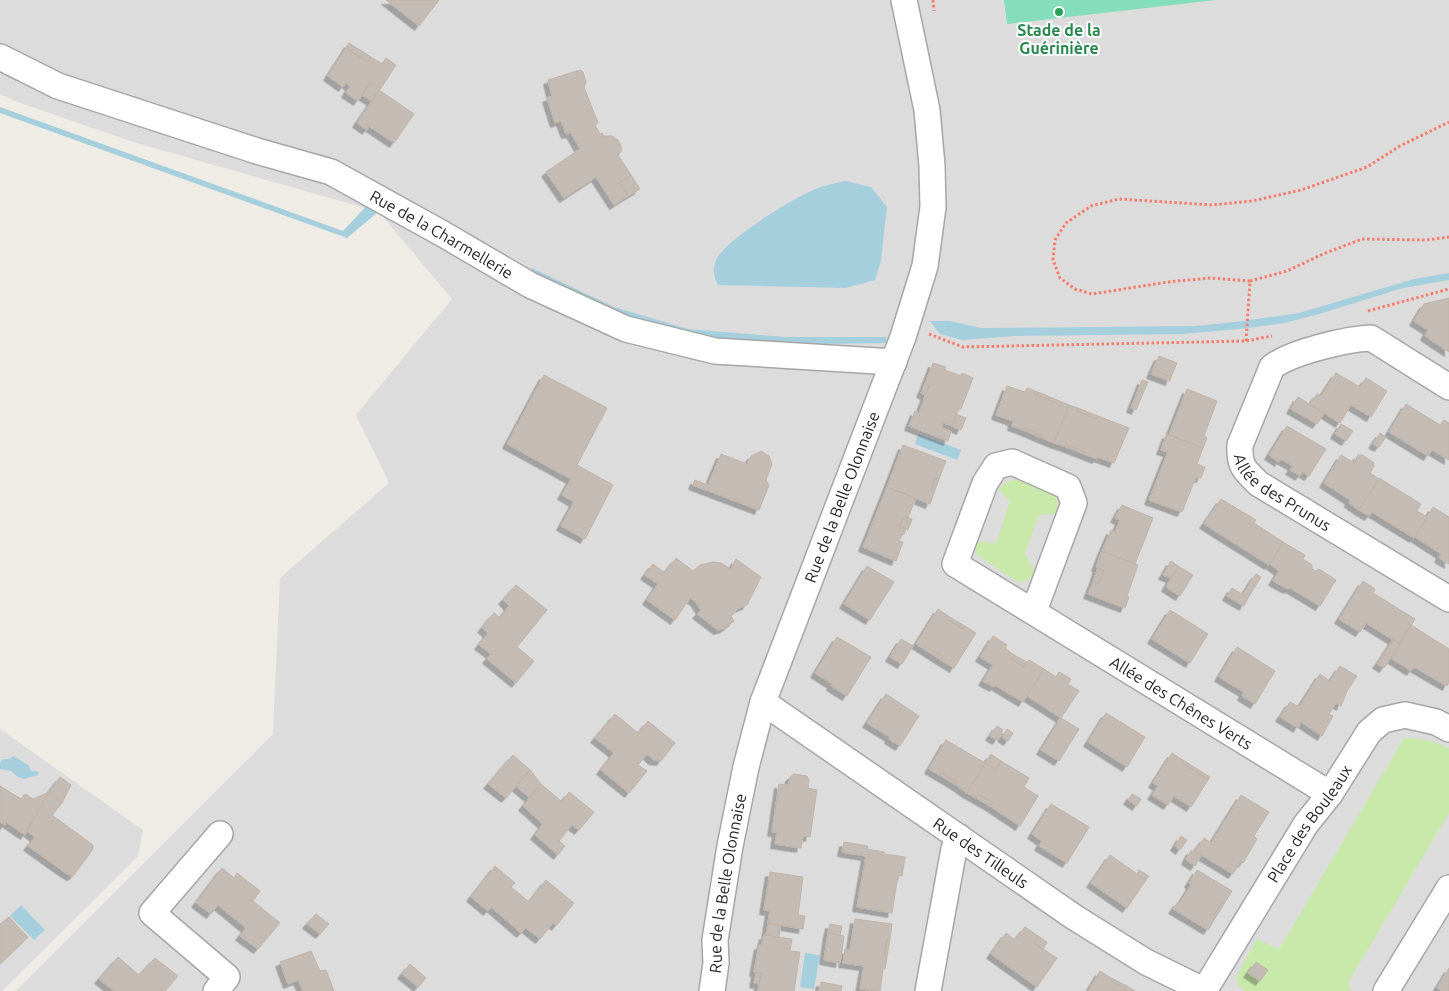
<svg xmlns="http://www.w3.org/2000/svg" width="1449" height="991" font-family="Ubuntu,sans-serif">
<defs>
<filter id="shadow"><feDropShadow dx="-4.5" dy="4.5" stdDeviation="0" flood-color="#0004"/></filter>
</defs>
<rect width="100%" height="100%" fill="#efece5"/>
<path fill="#dddcdc" d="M0,0h1449v991h-1433l257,-257 7,-156 109,-95 -33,-68 96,-116 -73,-87 -246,-70 -118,-41 -15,-7z
M0,729l143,101 -5,26 -136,135h-2z"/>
<path fill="#c9e9ab" d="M1016,479l36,14 6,8 -1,13 -18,1 -14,39 10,17 -7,10 -11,1 -39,-27 -3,-3 3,-11 18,2 14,-42 -12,-11 8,-8z
M1404,738l23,2 22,8v65l-101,170 3,8h-105l-8,-5 -2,-9 21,-38 22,10z"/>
<path fill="#84debc" d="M1004,0h212l-209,24z"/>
<path fill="#a6cfdd" d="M0,107l343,124 28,-30 12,7 -36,30 -347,-125z
M846,181l25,6 16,20 -6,54 -6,19 -29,8 -128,-3c-4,-8 -6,-16 -2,-25 9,-20 80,-64 100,-71 10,-4 20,-6 30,-8z
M532,268l82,39 74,22 97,8h102l-1,6 -114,2 -75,-9 -78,-20 -89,-41z
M1449,273v7l-46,8 -84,26 -34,9 -46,6 -56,5 -168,2 -53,4 -22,-6 -10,-13h20l31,7 215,-2 47,-5 56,-8 115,-34z
M918,434l43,16 -4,10 -42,-16z
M14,756l15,10 2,5h4l4,2 -1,2 -14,4 -6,-2 -7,-6 -11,-2v-6l3,-4h6z
M21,905l24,25 -11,10 -24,-24z
M805,953l15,2 -6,34 -14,-2z"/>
<path fill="#c4bcb4" stroke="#c1b3a7" filter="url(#shadow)" d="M386,0h53l-20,26z
M349,43l22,14 -3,5 -22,-14z
M346,48l22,14 3,-5 11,7 4,-6 10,7 -15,23 -10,-6 -13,19 -12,-8 4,-7 -4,-3 -3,4 -15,-11z
M580,70l3,2 3,10 -2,5 14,36 -3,2 5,9 2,-1 2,3h8l6,4 3,6v6l-3,3 13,20 -12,8 9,13 -14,9 -18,-28 -32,21 -18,-26 34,-23 -9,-16 -5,1 -5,-13 -6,2 -8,-25 5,-2 -4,-16z
M371,82l10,6 -9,13 -10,-6z
M379,90l35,24 -20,29 -25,-17 -2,4 -10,-7z
M631,175l9,14 -12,7 -9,-13z
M1449,298v54l-24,-16 3,-6 -14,-9 10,-17z
M1159,356l18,7 -6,14 -18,-8z
M933,363l13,4 -1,3 16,6 1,-3 11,5 -12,31h-2l-7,17 -9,-3 -1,5 9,3 -3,10 -39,-15 6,-15 4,2 10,-27 -4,-2z
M1153,369l18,8 -1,4 -19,-7z
M1336,373l24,14 6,-9 21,13 -16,26 -20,-12 -11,18 -30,-19 7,-10 4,2z
M544,375l63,33 -30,57 36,20 -28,54 -24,-13 13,-24 -12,-7 9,-16 -64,-35z
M1142,380l6,2 -12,28 -5,-2z
M925,384l4,2 -4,9 -4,-2z
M1007,386l18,6 2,-4 8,3 -1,3 20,8 1,-3 14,6 -15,38 -12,-5 1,-2 -19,-8 -1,2 -11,-4 1,-5 -17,-6z
M1187,389l30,12 -13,35 3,2 -4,10 -34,-13z
M1035,391l20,8 -1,3 -20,-8z
M1298,397l26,16 -7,11 -26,-15z
M1406,404l34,21 4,-5 5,3v37l-17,-10 -4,6 -39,-24z
M1069,405l9,3 -1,3 19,8 2,-3 31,12 -15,35 -16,-6 -1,2 -13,-5 1,-2 -19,-7v2l-12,-4z
M1078,408l20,8 -2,3 -19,-8z
M956,414l10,4 -5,12 -9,-4z
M1341,424l12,7 -7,10 -11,-7z
M1287,426l39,23 -17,27 -7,-4 -2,4 -10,-6 3,-4 -12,-7 -2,3 -10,-7z
M1024,428l19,8 -1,2 -19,-8z
M1380,433l6,4 -7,10 -6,-3z
M1167,434l36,14 -6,16 8,3 -4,11 -5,-1 -14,35 -33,-12 19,-48 -7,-2z
M903,445l43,16 -7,18 -3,-1 -6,14 4,1 -4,11 -43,-17z
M1066,445l19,7 -1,2 -18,-7z
M761,451l8,5 3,8 -6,16 3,5 -10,25 -66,-25 2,-5 13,5 13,-31 26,10 4,-8z
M1341,455l13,8 4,-8h4l11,7 1,4 -4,7 9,6 -20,31 -10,-7 1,-3 -26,-17z
M936,478l3,1 -5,14 -4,-1z
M1379,478l42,26 -4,7 10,6 -13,21 -42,-26 -3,4 -10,-6z
M887,487l29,11 -9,22 -4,-1 -4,7 6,3 -6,12 4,1 -7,19 -33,-14z
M1221,499l35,21 -2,3 29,19 -14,23 -65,-41z
M1122,505l31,13 -18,46 -33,-13 9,-21 4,2 5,-12 -5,-2z
M1433,507l16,10v47l-10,-6 2,-4 -26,-17z
M907,517l5,2 -4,11 -9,-4 4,-7 4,1z
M1283,542l22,13 -2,4 9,6v4l4,2 3,-2 17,11 -16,26 -30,-18 -2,1 -15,-8 6,-10 -9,-7z
M1102,551l36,14 -11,31 2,1 -4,11 -37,-14 5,-12 5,2 6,-14 -8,-3z
M676,558l17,13 7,-6 13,-3 8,1 10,6 5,-10 25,18 -14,28 -8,3 -8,8 3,5 -9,7 -7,2 -21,-16 4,-4 -6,-9 -5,-3 -15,22 -28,-20 11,-16 -13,-9 8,-11 12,9z
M1171,561l7,5 -7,12 -8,-3z
M867,566l27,16 -24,38 -26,-16z
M1178,566l15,9 -13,21 -14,-9z
M1098,567l6,3 -6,14 -5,-2z
M1256,574l5,3 -13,21 -5,-4z
M1363,581l12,8 -2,4 42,26 -15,25 -34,-21 -6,9 -21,-13z
M516,585l31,25 -30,37 17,14 -18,22 -29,-24 4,-5 -12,-9 9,-12 -6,-5 12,-15 6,5 9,-12 -6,-6z
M1232,588l16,10 -4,8 -17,-10z
M938,609l10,7 -2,2 17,11 2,-3 11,7 -22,35 -13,-8 2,-3 -18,-11 -1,3 -8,-5z
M1170,610l38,24 -18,29 -38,-24z
M948,616l17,10 -2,3 -17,-11z
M1411,625l38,24v33l-2,4 -33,-19 -3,4 -20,-13z
M993,636l14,9 -2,3 9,7 -3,4 13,8 5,-7 15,9 -21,33 -28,-17 -1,2 -11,-6 10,-16 -13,-8z
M837,637l34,20 -24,39 -16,-10 1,-2 -17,-11z
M901,639l12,7 -11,18 -12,-7z
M1393,640l7,4 -9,14 -7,-4z
M925,646l18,11 -2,3 -17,-11z
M1237,647l38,24 -20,33 -13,-8 2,-4 -25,-15z
M1384,654l7,4 -7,10 -7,-4z
M1014,655l13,7 -3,5 -13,-8z
M1340,666l17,10 -10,15 -6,15 -5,-3 -7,11 4,2 -11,20 -21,-14 -3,6 -18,-11 10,-15 9,5 21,-33 10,7z
M1044,669l12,8 3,-5 12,7 -3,5 11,7 -18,27 -34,-22z
M886,694l33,22 -19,30 -11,-7 1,-2 -23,-14z
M1106,713l39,24 -18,30 -39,-25z
M615,714l23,19 10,-12 27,22 -14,18 -8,-1 -6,-6 -9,11 9,6 -18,22 -28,-23 13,-17 -19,-15z
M1061,718l18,11 -20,32 -18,-11z
M997,726l6,4 -6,10 -7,-4z
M1007,729l6,4 -5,8 -6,-4z
M946,740l39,23 -18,30 -11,-8 1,-3 -17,-10 -1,3 -10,-6z
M1172,753l11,7 -2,2 27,18 -17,27 -17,-11 -6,9 -16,-10 6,-9 -5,-3z
M991,754l10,7 -5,9 -11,-7z
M513,755l17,15 -24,28 -18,-14z
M1183,760l27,17 -2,3 -27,-18z
M1001,761l28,17 -5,9 14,9 -18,30 -30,-20 2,-4 -14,-8 -2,4 -9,-5 18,-30 11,7z
M530,770l11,14 -11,14 -14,-12z
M940,772l17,10 -1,3 -17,-10z
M794,774l13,2 2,4 -1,8 9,2 -7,47 -7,-1 -2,12 -26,-4 2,-12h-5l7,-48 10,1 1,-8z
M60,777l11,8 -9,18 -13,-11z
M541,784l21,18 7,-10 25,20 -15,18 -7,-5 -13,16 6,5 -7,9 -23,-20 8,-11 -20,-18z
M0,786l21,13 4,-5 8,5 16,-7 -24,43 -19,-13 -1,3 -5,-3z
M49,792l13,11 -10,12 41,30v4l-19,26 -3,1 -8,-5 -35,-25 7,-9 -8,-6z
M978,794l14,8 -2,4 -14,-8z
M1132,794l9,5 -4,7 -9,-6z
M1241,795l28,17 -15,24 3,3 -14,24 -2,-2 -8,13 -38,-23 9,-13 7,5z
M1051,804l38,23 -22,36 -28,-17 3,-5 -10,-7z
M1181,836l6,4 -7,10 -5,-4z
M844,842l24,4 -1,3 17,3 1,2 20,3 -3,19 -4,-1 -6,38 -35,-6 9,-51 -24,-4z
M1191,850l10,6 -6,10 -9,-6z
M1110,855l36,25 -19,28 -36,-25z
M495,866l20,17 -4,4 18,15 17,-22 28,23 -18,23 -3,-3 -13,16 -14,-11 -5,5 -30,-26 -3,4 -17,-14z
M222,868l12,10 3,-5 23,18 -7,10 27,22 -22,26 -18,-13 6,-8 -28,-23 -7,9 -15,-11z
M1139,870l10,6 -3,4 -9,-6z
M1197,870l35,21 -8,13 -2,-2 -10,17 2,1 -6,10 -35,-21 5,-7 2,1 11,-18 -2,-2z
M770,872l33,5 -5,38 7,1 -2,13 -35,-6 2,-12 -6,-1z
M1222,902l2,2 -10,16 -2,-1z
M316,914l13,10 -9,10 -13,-10z
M9,917l19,20 -28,27v-40z
M855,919l37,5 -2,15h-3l-3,17 3,1 -2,12h-2l-3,22 -20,-2 4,-23 -21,-3 2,-14 5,1z
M768,923l12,3 -1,11 -13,-2z
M830,924l12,2 -2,9 -12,-2z
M1025,927l13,9 -4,7 23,15 -20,29 -46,-33 15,-21 9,7z
M828,933l16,3 -4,27 -16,-3z
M764,935l28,4 -2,12 10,1 -6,39h-36l3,-18 -7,-1 5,-27 2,1z
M1038,936l9,6 -4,7 -9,-6z
M887,939h3l-3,18 -3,-1z
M311,951l9,20 6,-1 8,21h-31l-5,-11 -10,4 -8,-22z
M118,957l21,18 16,-17 23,18 -13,15h-51l-15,-12z
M1256,962l12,8 -8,11 -12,-8z
M410,964l16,14 -8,9 -16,-13z
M1449,968v23h-7l-5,-3z
M1100,971l11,7 -1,2 15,9 2,-3 8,5h-47z
M756,973h5l-2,11 -5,-1z
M1111,978l16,8 -2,3 -15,-9z
M821,982l21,4 -1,5h-22z"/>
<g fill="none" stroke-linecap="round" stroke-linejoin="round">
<g stroke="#a6a6a6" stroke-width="28">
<g id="minor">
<path id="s1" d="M0,57l58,29 199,65 74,21 112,62 87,51 96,44 89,22 179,11"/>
<path id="s2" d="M1449,387l-78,-49c-24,1 -80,14 -99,29l-32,78c-1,21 4,25 19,39l190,115"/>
<path id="s3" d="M1034,611l40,-108 -6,-16 -56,-25 -16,4 -11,17 -30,81 375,230"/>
<path id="s4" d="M763,702l311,215 72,45 59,29"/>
<path d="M216,991l11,-14 -75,-64 68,-79"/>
<path id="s5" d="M712,991l4,-28 -1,-23 15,-94 16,-79 17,-65 140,-365 22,-71 8,-59 -1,-41 -5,-56 -23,-110"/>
<path d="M928,991l26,-142 5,-12"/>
<path id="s6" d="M1204,991l102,-167 24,-30 39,-62 14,-12 22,-5 31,7 13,7"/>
<path d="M1386,991l63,-103"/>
</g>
</g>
<path stroke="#f87d6d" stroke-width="3" stroke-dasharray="2.5 2.5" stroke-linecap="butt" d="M933,0l1,11
M1250,281l37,-10 36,-17 39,-15 64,1 23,-3
M1368,311l81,-22
M929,334l34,13 283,-6 26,-5
M1246,341l4,-60 -40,-3 -42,4 -76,12 -17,-5 -15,-11 -7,-18 2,-20 11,-17 25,-17 28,-7 94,6 39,-4 49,-11 66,-23 33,-21 49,-24"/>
<use href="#minor" stroke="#fff" stroke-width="25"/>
</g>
<circle fill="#2e9e5b" stroke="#fff" stroke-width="2" cx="1059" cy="12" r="5"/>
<g text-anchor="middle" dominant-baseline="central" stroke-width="4" stroke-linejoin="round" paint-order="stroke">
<g font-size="16" font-weight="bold" fill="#27864d" stroke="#fff">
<text x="1059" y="30">Stade de la<tspan x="1059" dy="18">Guérinière</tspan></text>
</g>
<g font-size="16" fill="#1f1f1f" stroke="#fff">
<text stroke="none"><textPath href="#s1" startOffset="478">Rue de la Charmellerie</textPath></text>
<text stroke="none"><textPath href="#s2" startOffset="349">Allée des Prunus</textPath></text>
<text stroke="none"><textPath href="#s5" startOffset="514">Rue de la Belle Olonnaise</textPath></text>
<text stroke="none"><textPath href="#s3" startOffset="582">Allée des Chênes Verts</textPath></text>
<text stroke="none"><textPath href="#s6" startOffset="198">Place des Bouleaux</textPath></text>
<text stroke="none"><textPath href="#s4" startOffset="265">Rue des Tilleuls</textPath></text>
<text stroke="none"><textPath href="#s5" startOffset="109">Rue de la Belle Olonnaise</textPath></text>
</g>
</g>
</svg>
